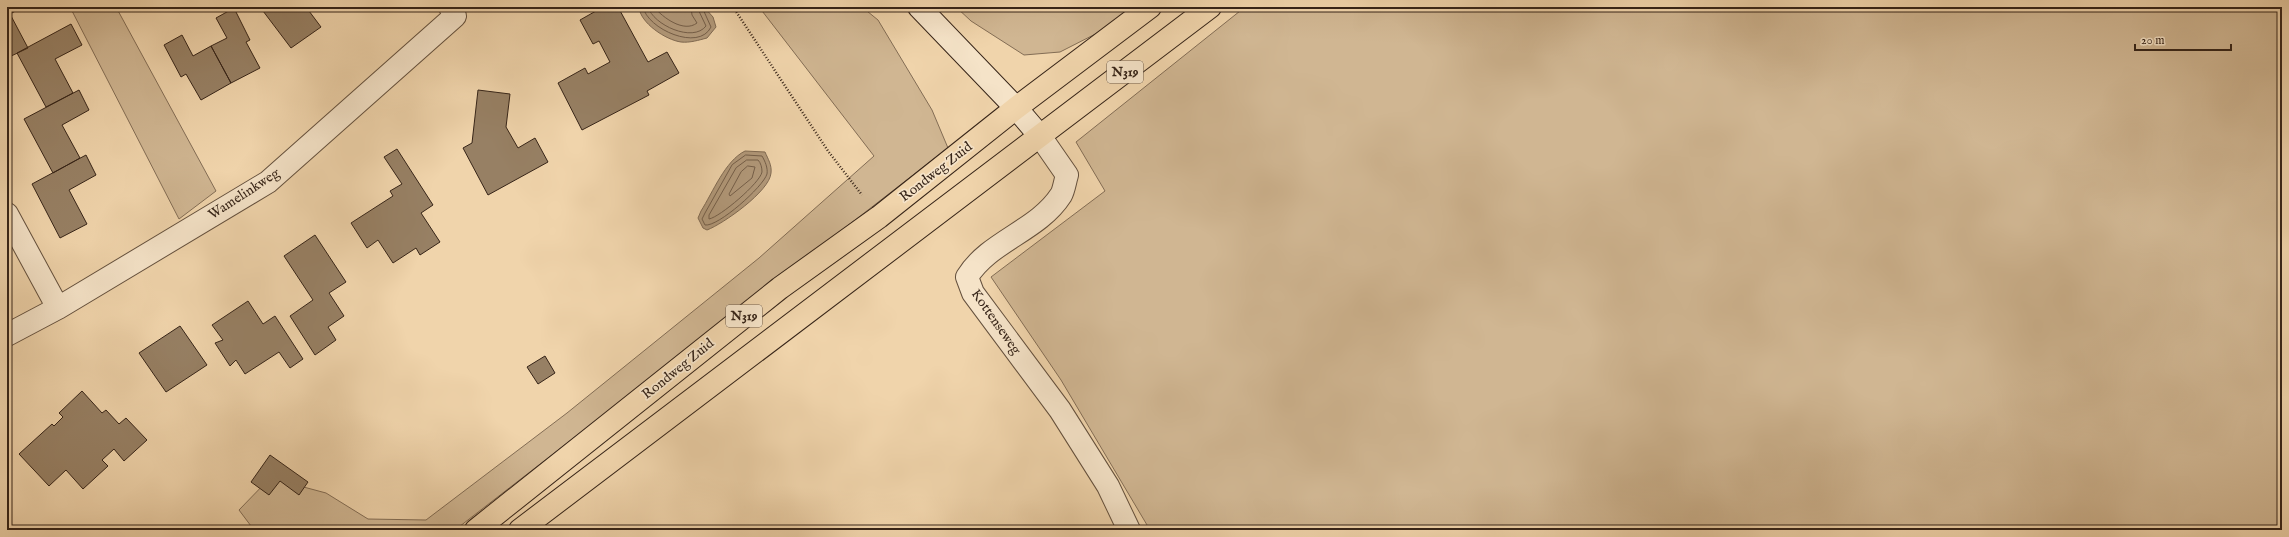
<svg xmlns="http://www.w3.org/2000/svg" width="2289" height="537" font-family="'IM FELL English',serif">
<rect width="100%" height="100%" fill="#f0d4ab"/>
<filter id="stains"><feTurbulence type="fractalNoise" baseFrequency=".005" numOctaves="4"/><feColorMatrix values="0 0 0 0 .2 0 0 0 0 .09 0 0 0 0 .02 0 0 0 .5 -.17"/></filter>
<radialGradient id="worn" r=".72"><stop offset=".6" stop-color="#630" stop-opacity="0"/><stop offset="1" stop-color="#630" stop-opacity=".3"/></radialGradient>
<path fill="#d0b692" stroke="#836d55" d="M70,7h46l100,184 -37,28z
M759,7h103l16,13 54,90 16,38 -493,382h-201l-15,-20 31,-32 56,15 42,26 58,1 141,-107 192,-155 115,-102z
M956,7h181l-20,16 -57,29 -36,3 -53,-34z
M1245,7h1037v523h-1132l-89,-150 -70,-103 114,-86 -29,-49z"/>
<path fill="#b19879" stroke="#806a52" d="M639,7h65l9,10 3,10 -9,11c-8,2 -17,5 -26,4 -15,-2 -41,-19 -42,-35z
M745,151l20,1c3,7 7,13 6,21 -1,18 -48,51 -64,57l-4,-2 -5,-10 3,-7c12,-19 24,-50 44,-60z"/>
<g fill="none" stroke-linecap="round" stroke-linejoin="round">
<path stroke="#745e48" stroke-width="1" d="M643,7c4,22 56,45 68,20l-9,-20
M648,7c5,18 45,36 58,19l-9,-19
M654,7c9,11 30,26 43,16l-5,-8 -1,-8
M746,155l16,1c3,5 6,12 5,18 -4,13 -49,53 -62,51l-3,-6 3,-6 27,-48z
M747,160h11c3,3 4,8 4,12 -2,11 -42,45 -53,47v-4l27,-47z
M748,166l7,1 -3,11 -22,18 -1,-2 12,-22z"/>
</g>
<path fill="#978064" stroke="#362418" d="M7,7h16l-13,7 18,34 -21,10z
M260,7h46l15,20 -30,21z
M358,7h8l-6,4z
M603,7h15l30,55 19,-10 12,21 -32,18 2,4 -67,35 -24,-47 27,-15 3,6 22,-12 -11,-21 -6,3 -13,-24z
M234,8l16,32 -4,2 14,26 -29,15 -20,-37 16,-8 -11,-20z
M71,24l11,21 -27,14 18,34 -27,14 -29,-54z
M182,35l11,21 18,-10 20,37 -30,17 -15,-26 -5,3 -17,-32z
M79,90l10,20 -27,15 18,33 -27,15 -29,-54z
M478,90l32,4 -4,33 12,21 17,-10 13,24 -60,33 -25,-47 9,-5z
M397,149l36,56 -12,8 19,29 -20,13 -4,-7 -23,15 -15,-23 -11,8 -16,-25 42,-27 -3,-5 12,-7 -18,-27z
M86,155l10,20 -27,15 18,34 -27,14 -28,-54z
M315,235l31,47 -17,11 15,23 -16,11 8,13 -21,15 -25,-39 23,-16 -29,-44z
M248,301l15,23 12,-8 28,43 -13,9 -11,-16 -34,22 -9,-14 -6,6 -15,-23 8,-3 -11,-15z
M180,326l27,39 -41,27 -27,-39z
M545,356l10,17 -17,11 -11,-17z
M82,391l20,22 4,-3 13,14 7,-6 21,22 -23,21 -10,-12 -12,11 6,6 -25,23 -17,-19 -17,16 -30,-32 33,-30 2,2 9,-9 -4,-4z
M270,455l38,27 -9,13 -19,-14 -11,14 -18,-13z"/>
<g fill="none" stroke-linecap="round" stroke-linejoin="round">
<g stroke="#64503d" stroke-width="24">
<path id="street" d="M1040,136l27,39c-2,6 -3,15 -6,20 -23,36 -72,46 -94,82l6,16 87,117 48,76 21,44
M7,214l51,94
M7,335l51,-27 210,-126 187,-166 -5,-9"/>
</g>
<g stroke="#362418" stroke-width="24">
<path id="secondary" d="M919,7l97,101 24,28"/>
</g>
<g stroke="#362418" stroke-width="24">
<path id="primary" d="M476,530l304,-242 99,-71 137,-109 134,-101
M520,530l690,-523"/>
</g>
<path stroke="#362418" stroke-width="2.5" stroke-dasharray="1 2" stroke-linecap="butt" d="M733,7l95,144 34,44"/>
<use href="#street" stroke="#f5e3c8" stroke-width="22"/>
<use href="#secondary" stroke="#f5e3c8" stroke-width="22"/>
<use href="#primary" stroke="#f0d4ab" stroke-width="22"/>
</g>
<g text-anchor="middle" dominant-baseline="central" stroke-width="3.5" stroke-linejoin="round" paint-order="stroke">
<g fill="#f5e3c8" stroke="#6f5d4d" stroke-width="1">
<rect x="1107" y="61" width="36" height="22" rx="3"/>
<rect x="726" y="305" width="36" height="22" rx="3"/>
</g>
<g font-size="13" font-weight="bold" fill="#362418">
<text x="1125" y="72">N319</text>
<text x="744" y="316">N319</text>
</g>
<g font-size="14" fill="#362418" stroke="#f5e3c8">
<text transform="translate(936 172) rotate(-38)">Rondweg Zuid</text>
<text transform="translate(244 194) rotate(-33)">Wamelinkweg</text>
<text transform="translate(996 322) rotate(55)">Kottenseweg</text>
<text transform="translate(678 369) rotate(-39)">Rondweg Zuid</text>
</g>
</g>
<rect width="2289" height="537" fill="none" stroke="#f0d4ab" stroke-width="24"/>
<rect x="8" y="8" width="2273" height="521" fill="none" stroke="#362418" stroke-width="2"/>
<rect x="12" y="12" width="2265" height="513" fill="none" stroke="#362418"/>
<path d="M2135 44v6h96v-6" fill="none" stroke="#362418" stroke-width="2"/>
<text x="2141" y="44" font-size="12" fill="#362418" stroke="#f5e3c8" stroke-width="3" paint-order="stroke">20 m</text>
<rect width="100%" height="100%" filter="url(#stains)"/>
<rect width="100%" height="100%" fill="url(#worn)"/>
</svg>
